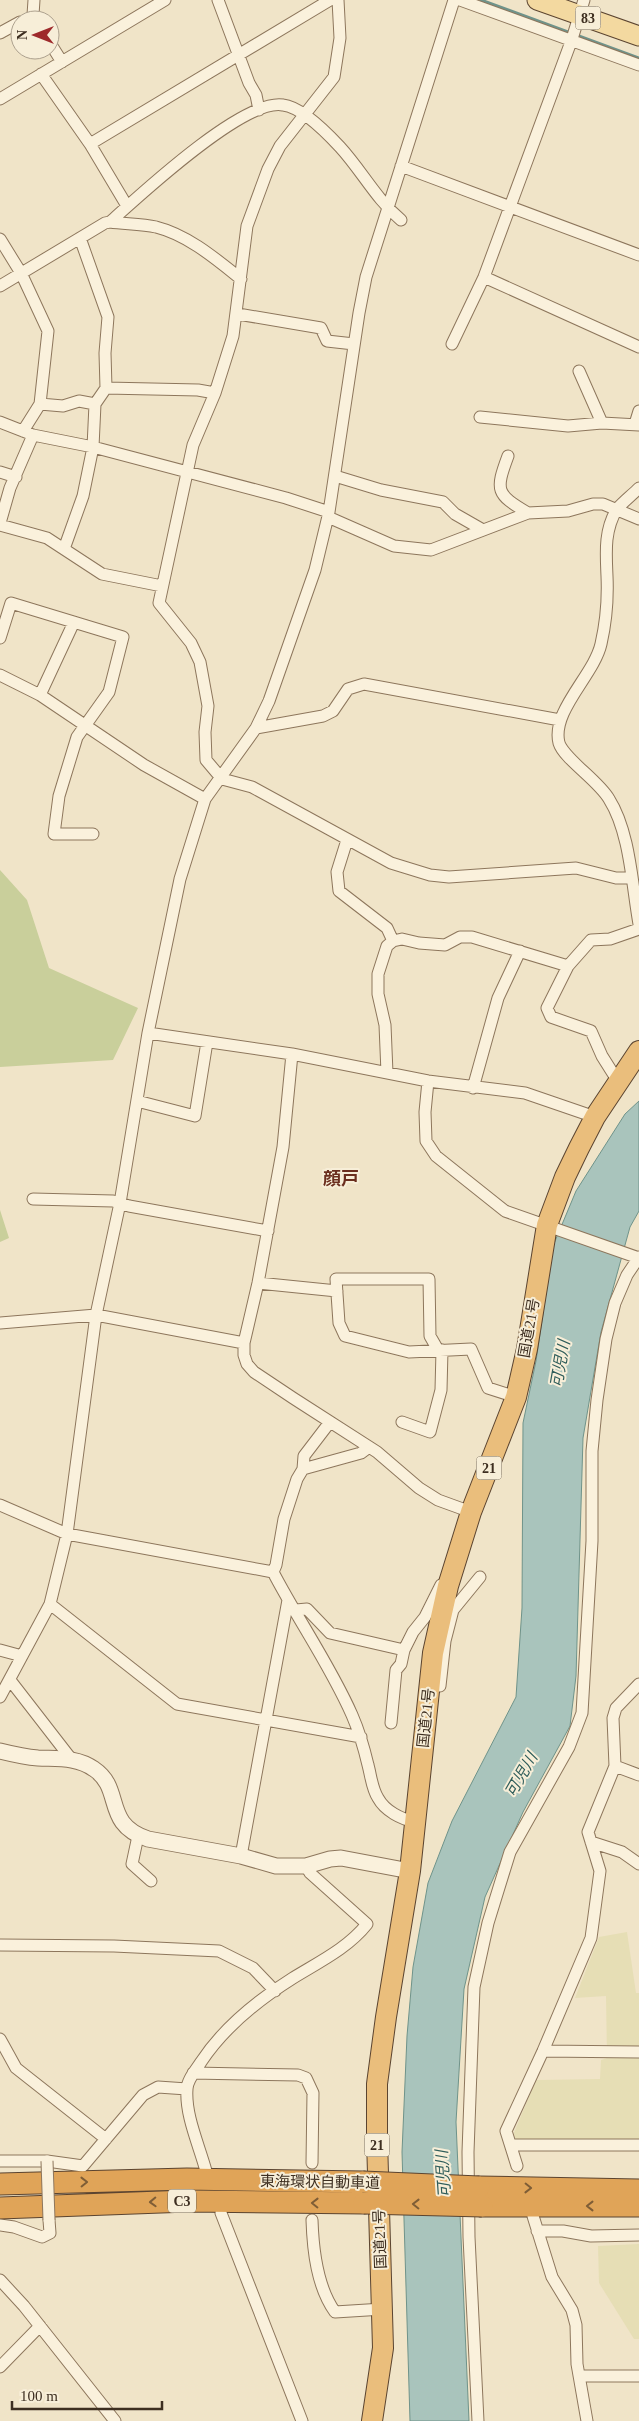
<svg xmlns="http://www.w3.org/2000/svg" width="639" height="2421" font-family="'Times New Roman','Noto Sans JP',serif">
<rect width="100%" height="100%" fill="#f0e4c8"/>
<path fill="#e6deb5" d="M627,1932l9,61h3v147h-123l-3,-5 23,-55 64,-1 1,-19 6,-2 -1,-62 -31,2 24,-61z
M639,2244v95h-5l-35,-56 -1,-37z"/>
<path fill="#c9cf9b" d="M0,870l27,30 22,68 89,40 -25,52 -113,7z
M0,1210l9,28 -9,4z"/>
<path fill="#a9c4bc" stroke="#6f938a" d="M639,1101v110l-9,16 -29,105 -18,106 -7,238 -6,50 -47,86 -38,85 -21,92 -8,133 13,299h-59l-8,-269 5,-116 6,-69 15,-84 24,-62 64,-124 6,-89 1,-185 13,-62 17,-115 23,-55 49,-77z"/>
<g fill="none" stroke-linecap="round" stroke-linejoin="round">
<path stroke="#6f938a" stroke-width="3" d="M481,0l158,58"/>
<g stroke="#8d765c" stroke-width="13">
<path id="minor" d="M34,0l-1,15 3,5
M218,0l31,83 7,12 3,15
M338,0l2,38 -6,39 -54,69 -12,23 -21,57 -14,110 -18,57 -22,52 -34,158 32,40 9,19 8,44 -3,26 1,28 16,19 30,8 139,76 39,12 19,2 127,-9 40,10h15
M460,0l179,65
M0,33l20,-11
M50,43l12,19
M41,74l49,70 37,62
M0,99l165,-99
M90,144l240,-144
M401,166l238,89
M110,222c15,2 32,2 46,5 32,8 60,32 85,52
M0,239l21,34 27,58 -8,73 -17,27
M484,277l155,70
M0,286l105,-63 5,-1c30,-27 134,-124 173,-117 19,2 44,28 57,42 22,24 36,52 61,73
M238,314l83,14 6,13 27,3
M452,344l32,-67 88,-238 12,-39
M579,371l23,52 37,2
M106,388l92,2 17,3
M40,404l23,2 16,-5 16,3
M480,417l88,9 34,-3
M0,422l33,13 60,12 193,51 43,14
M635,424l4,-13
M508,456c-13,35 -12,38 20,57
M0,472l16,5
M335,476l46,14 62,12 12,12 28,16
M639,488c-7,7 -16,14 -22,21 -13,21 -11,44 -10,67 1,22 -1,46 -6,68 -7,31 -50,67 -42,99 5,16 39,37 50,56 21,33 23,86 30,125
M328,517l66,29 37,4 97,-37 40,-2 25,-7h10l36,15
M0,523l10,-35 23,-53
M0,525l47,13 55,36 60,12
M64,549l19,-53 10,-49 2,-43 11,-16 -1,-35 3,-36 -28,-79
M0,638l11,-35 112,34 -14,55 -32,45 -18,59 -5,38h39
M0,675l40,20 104,70 61,34
M40,695l34,-73
M256,728l67,-12 10,-5 15,-22 16,-5 196,36
M347,840l-10,32 2,19 48,37 6,13
M568,966l-21,42 4,9 40,14 11,25 17,27
M148,1033l144,21 136,27 97,12 70,24
M292,1054l-9,93 -25,136 -14,60v12l3,9 7,8 39,26 84,54 42,36 19,12 33,12
M387,1073l-2,-48 -7,-31v-20l9,-28 6,-5 9,-2 17,4 26,2 15,-8h12l96,29 23,-26 19,-1 29,-10
M428,1081l-3,31 1,29 10,15 69,55 134,47
M473,1088l25,-90 22,-47
M137,1101l58,15 12,-74
M33,1199l80,2 16,5 139,25
M258,1283l79,8
M0,1323l96,-8 148,28
M438,1350l-8,-14 -1,-57h-93l3,44 6,13 64,16 62,-3 17,39 28,9
M402,1422l28,10 11,-42 1,-40
M303,1469l58,-16 8,-6
M0,1505l67,29 206,38
M273,1572c25,48 57,93 79,143 7,16 12,33 16,50 3,11 4,24 10,33 7,13 23,21 37,24
M273,1572l3,-7 8,-46 13,-40 6,-10 1,-13 26,-34
M50,1604l127,100 184,33
M296,1610l11,-1 23,24 74,17
M0,1650l22,6
M10,1680l62,80
M440,1686l5,-45 8,-31 27,-33
M0,1697l50,-93 17,-70 29,-219 24,-112 28,-170 32,-154 25,-80 51,-71 13,-27 46,-131 14,-58 30,-199 7,-36 88,-277
M391,1723l5,-53 5,-6 3,-14 9,-18 12,-15 16,-32
M615,1766l24,9
M138,1836l-6,28 19,17
M591,1842l31,10 17,12
M241,1856l47,-256
M0,1945l114,1 105,5 34,17 22,23
M0,2039l16,29 90,71
M543,2051l96,1
M193,2073l105,2 8,3 7,15 -1,70
M511,2145h128
M0,2161h47l36,5 60,-71 15,-8 29,2
M517,2166l-11,-35 37,-80 48,-113 9,-67 -12,-39 27,-66 -2,-48 3,-10 23,-24
M206,2171c-7,-26 -21,-56 -19,-82 0,-9 9,-19 14,-27 23,-35 57,-62 92,-84 26,-16 55,-30 74,-54l-57,-51 -4,-7
M221,2213l81,208
M533,2216l19,61 20,33 4,15 1,39 10,57
M312,2220c1,31 5,67 23,92l48,-3
M0,2225l14,2 28,10 8,-4 -1,-13
M537,2231h26l28,5 48,-1
M0,2280l24,26 91,115
M0,2367l40,-41
M579,2376h60
M478,2421l-9,-184 -1,-85 6,-165 14,-64 22,-71 59,-105 13,-34 10,-172v-90l5,-51 9,-61 9,-36 12,-28 12,-18"/>
</g>
<g stroke="#8d765c" stroke-width="17">
<path id="tertiary" d="M0,1751c12,3 25,6 38,7 20,1 39,-1 56,11 30,20 8,55 54,70l93,17 35,10h30l24,-7 11,-1 69,13"/>
</g>
<g stroke="#5b4430" stroke-width="21">
<path id="primary" d="M537,0l102,36"/>
</g>
<g stroke="#5b4430" stroke-width="22">
<path id="trunk" d="M372,2421l11,-73 -6,-209v-55l9,-67 24,-146 23,-218 15,-67 23,-74 45,-115 11,-48 20,-124 18,-48 14,-29 16,-31 44,-66"/>
</g>
<g stroke="#5b4430" stroke-width="23">
<path id="motorway" d="M0,2184l187,-5 176,3
M479,2187l160,3
M482,2206h157
M0,2208l188,-7 176,2"/>
</g>
<use href="#minor" stroke="#faf1dc" stroke-width="11"/>
<use href="#tertiary" stroke="#faf1dc" stroke-width="15"/>
<use href="#primary" stroke="#f3d9a0" stroke-width="19"/>
<use href="#trunk" stroke="#eabe7c" stroke-width="20"/>
<use href="#motorway" stroke="#e0a458" stroke-width="21"/>
<g stroke="#8d765c" stroke-width="13" stroke-linecap="butt">
<path id="minor-bridge" d="M47,2161l2,59"/>
</g>
<g stroke="#5b4430" stroke-width="23" stroke-linecap="butt">
<path id="motorway-bridge" d="M363,2182l116,5
M364,2203l118,3"/>
</g>
<use href="#minor-bridge" stroke="#faf1dc" stroke-width="11"/>
<use href="#motorway-bridge" stroke="#e0a458" stroke-width="21"/>
</g>
<defs><path id="oneway-chevron" d="M-2-3.5L2.5 0L-2 3.5" fill="none" stroke-width="1.6" stroke-linecap="round" stroke-linejoin="round" transform="scale(1.25)"/></defs>
<g stroke="#7e5d36">
<use href="#oneway-chevron" transform="translate(84 2182) rotate(-1)"/>
<use href="#oneway-chevron" transform="translate(528 2188) rotate(1)"/>
<use href="#oneway-chevron" transform="translate(153 2202) rotate(178)"/>
<use href="#oneway-chevron" transform="translate(315 2203) rotate(-179)"/>
<use href="#oneway-chevron" transform="translate(416 2204) rotate(-179)"/>
<use href="#oneway-chevron" transform="translate(590 2206) rotate(180)"/>
</g>
<g text-anchor="middle" dominant-baseline="central" stroke-width="4" stroke-linejoin="round" paint-order="stroke">
<g fill="#f7eed8" stroke="#756857" stroke-width="1">
<rect x="575.5" y="6.5" width="25" height="23" rx="4"/>
<rect x="476.5" y="1456.5" width="25" height="23" rx="4"/>
<rect x="364.5" y="2133.5" width="25" height="23" rx="4"/>
<rect x="168" y="2189.5" width="28" height="23" rx="4"/>
</g>
<g font-size="14" font-weight="bold" fill="#3d2e20">
<text x="588" y="18">83</text>
<text x="489" y="1468">21</text>
<text x="377" y="2145">21</text>
<text x="182" y="2201">C3</text>
</g>
<g font-size="15" fill="#3d2e20" stroke="#f7eed8">
<text transform="translate(529 1328) rotate(-80)">国道21号</text>
<text transform="translate(426 1718) rotate(-84)">国道21号</text>
<text transform="translate(320 2182) rotate(1)">東海環状自動車道</text>
<text transform="translate(380 2239) rotate(-92)">国道21号</text>
</g>
<g font-size="16" font-style="italic" fill="#2f5d5a" stroke="#f7eed8">
<text transform="translate(560 1364) rotate(-80)">可児川</text>
<text transform="translate(521 1775) rotate(-60)">可児川</text>
<text transform="translate(443 2174) rotate(-94)">可児川</text>
</g>
<g font-size="18" font-weight="bold" fill="#6b2e1e" stroke="#f7eed8">
<text x="341" y="1179">顔戸</text>
</g>
</g>
<g transform="translate(35 35) rotate(270)"><circle r="24" fill="#f7eed8" stroke="#ada18e"/>
<path d="M0-4L9 19L0 12L-9 19Z" fill="#9e2a2b"/>
<text y="-8" font-size="14" font-weight="bold" text-anchor="middle" fill="#3d2e20">N</text>
</g>
<path d="M12 2401v8h150v-8" fill="none" stroke="#3d2e20" stroke-width="2.5"/>
<text x="20" y="2401" font-size="15" fill="#3d2e20" stroke="#f7eed8" stroke-width="4" paint-order="stroke">100 m</text>
</svg>
